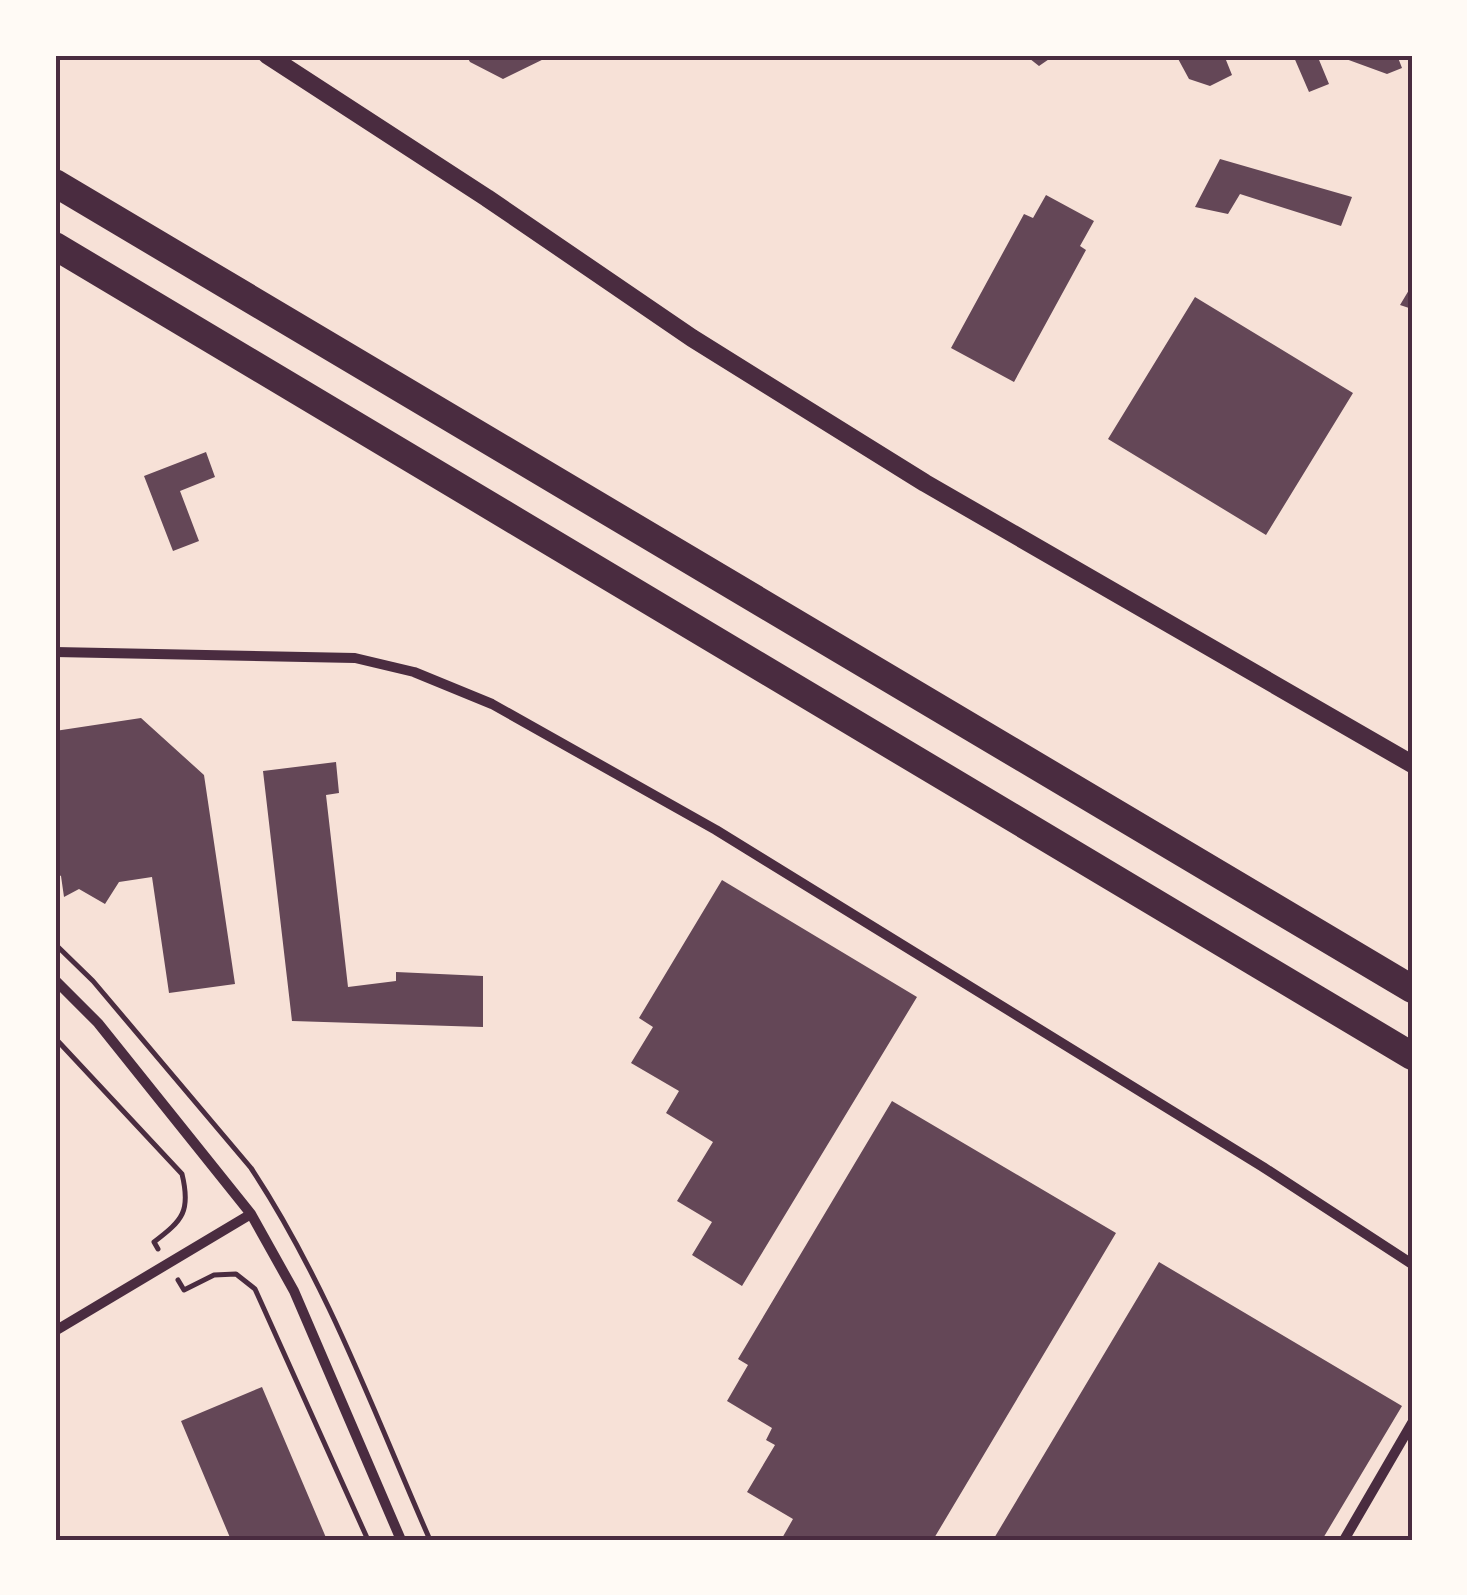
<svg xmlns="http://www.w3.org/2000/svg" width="1467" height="1595" font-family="'Work Sans',sans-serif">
<rect width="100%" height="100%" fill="#f7e1d7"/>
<path fill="#644757" d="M466,55h86l-49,24 -33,-17z
M1025,55h30l-16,11z
M1176,55h48l8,20 -22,11 -21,-7z
M1293,55h24l12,29 -20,8z
M1335,55h62l5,13 -15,6z
M1220,159l132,38 -11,29 -101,-32 -12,20 -33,-7z
M1046,195l48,26 -14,25 6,4 -72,132 -63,-34 73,-134 9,4z
M1412,285v24l-12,-4z
M1195,297l158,96 -87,142 -158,-96z
M206,452l9,25 -35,14 19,50 -26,10 -29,-75z
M141,718l63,57 31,209 -66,9 -17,-116 -33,5 -14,22 -26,-15 -15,8 -3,-21 -6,-3v-142z
M336,762l3,31 -13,2 22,192 48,-6v-9l87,4v51l-191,-6 -29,-250z
M722,880l195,117 -175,289 -50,-31 20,-33 -35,-21 36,-59 -47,-29 13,-22 -48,-28 22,-36 -14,-9z
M892,1101l224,132 -183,307h-152l12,-21 -46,-27 28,-47 -9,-5 6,-12 -45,-27 21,-36 -10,-6z
M1159,1262l243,144 -80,134h-329z
M262,1387l65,153h-96l-50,-119z"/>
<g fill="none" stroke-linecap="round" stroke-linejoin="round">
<path stroke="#4a2c40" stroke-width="5" d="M55,944l38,37 158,187c76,115 124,247 179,372
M55,1038l127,136c9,37 1,46 -28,68l4,7
M178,1280l6,10 30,-15 22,-1 19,15 113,251"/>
<path stroke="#4a2c40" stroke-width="10" d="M55,652l300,6 59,14 78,32 224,126 547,337 149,97
M55,980l43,43 153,191 43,77 107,249
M55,1331l196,-117
M1344,1540l68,-117"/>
<path stroke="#4a2c40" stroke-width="18" d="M267,55l220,143 205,140 233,145 487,281"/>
<path stroke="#4a2c40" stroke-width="28" d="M55,183l1357,806
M55,246l1357,810"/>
</g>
<rect width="1467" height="1595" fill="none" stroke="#fffaf5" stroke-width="115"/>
<rect x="58" y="58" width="1352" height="1480" fill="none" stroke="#4a2c40" stroke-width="4"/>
</svg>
